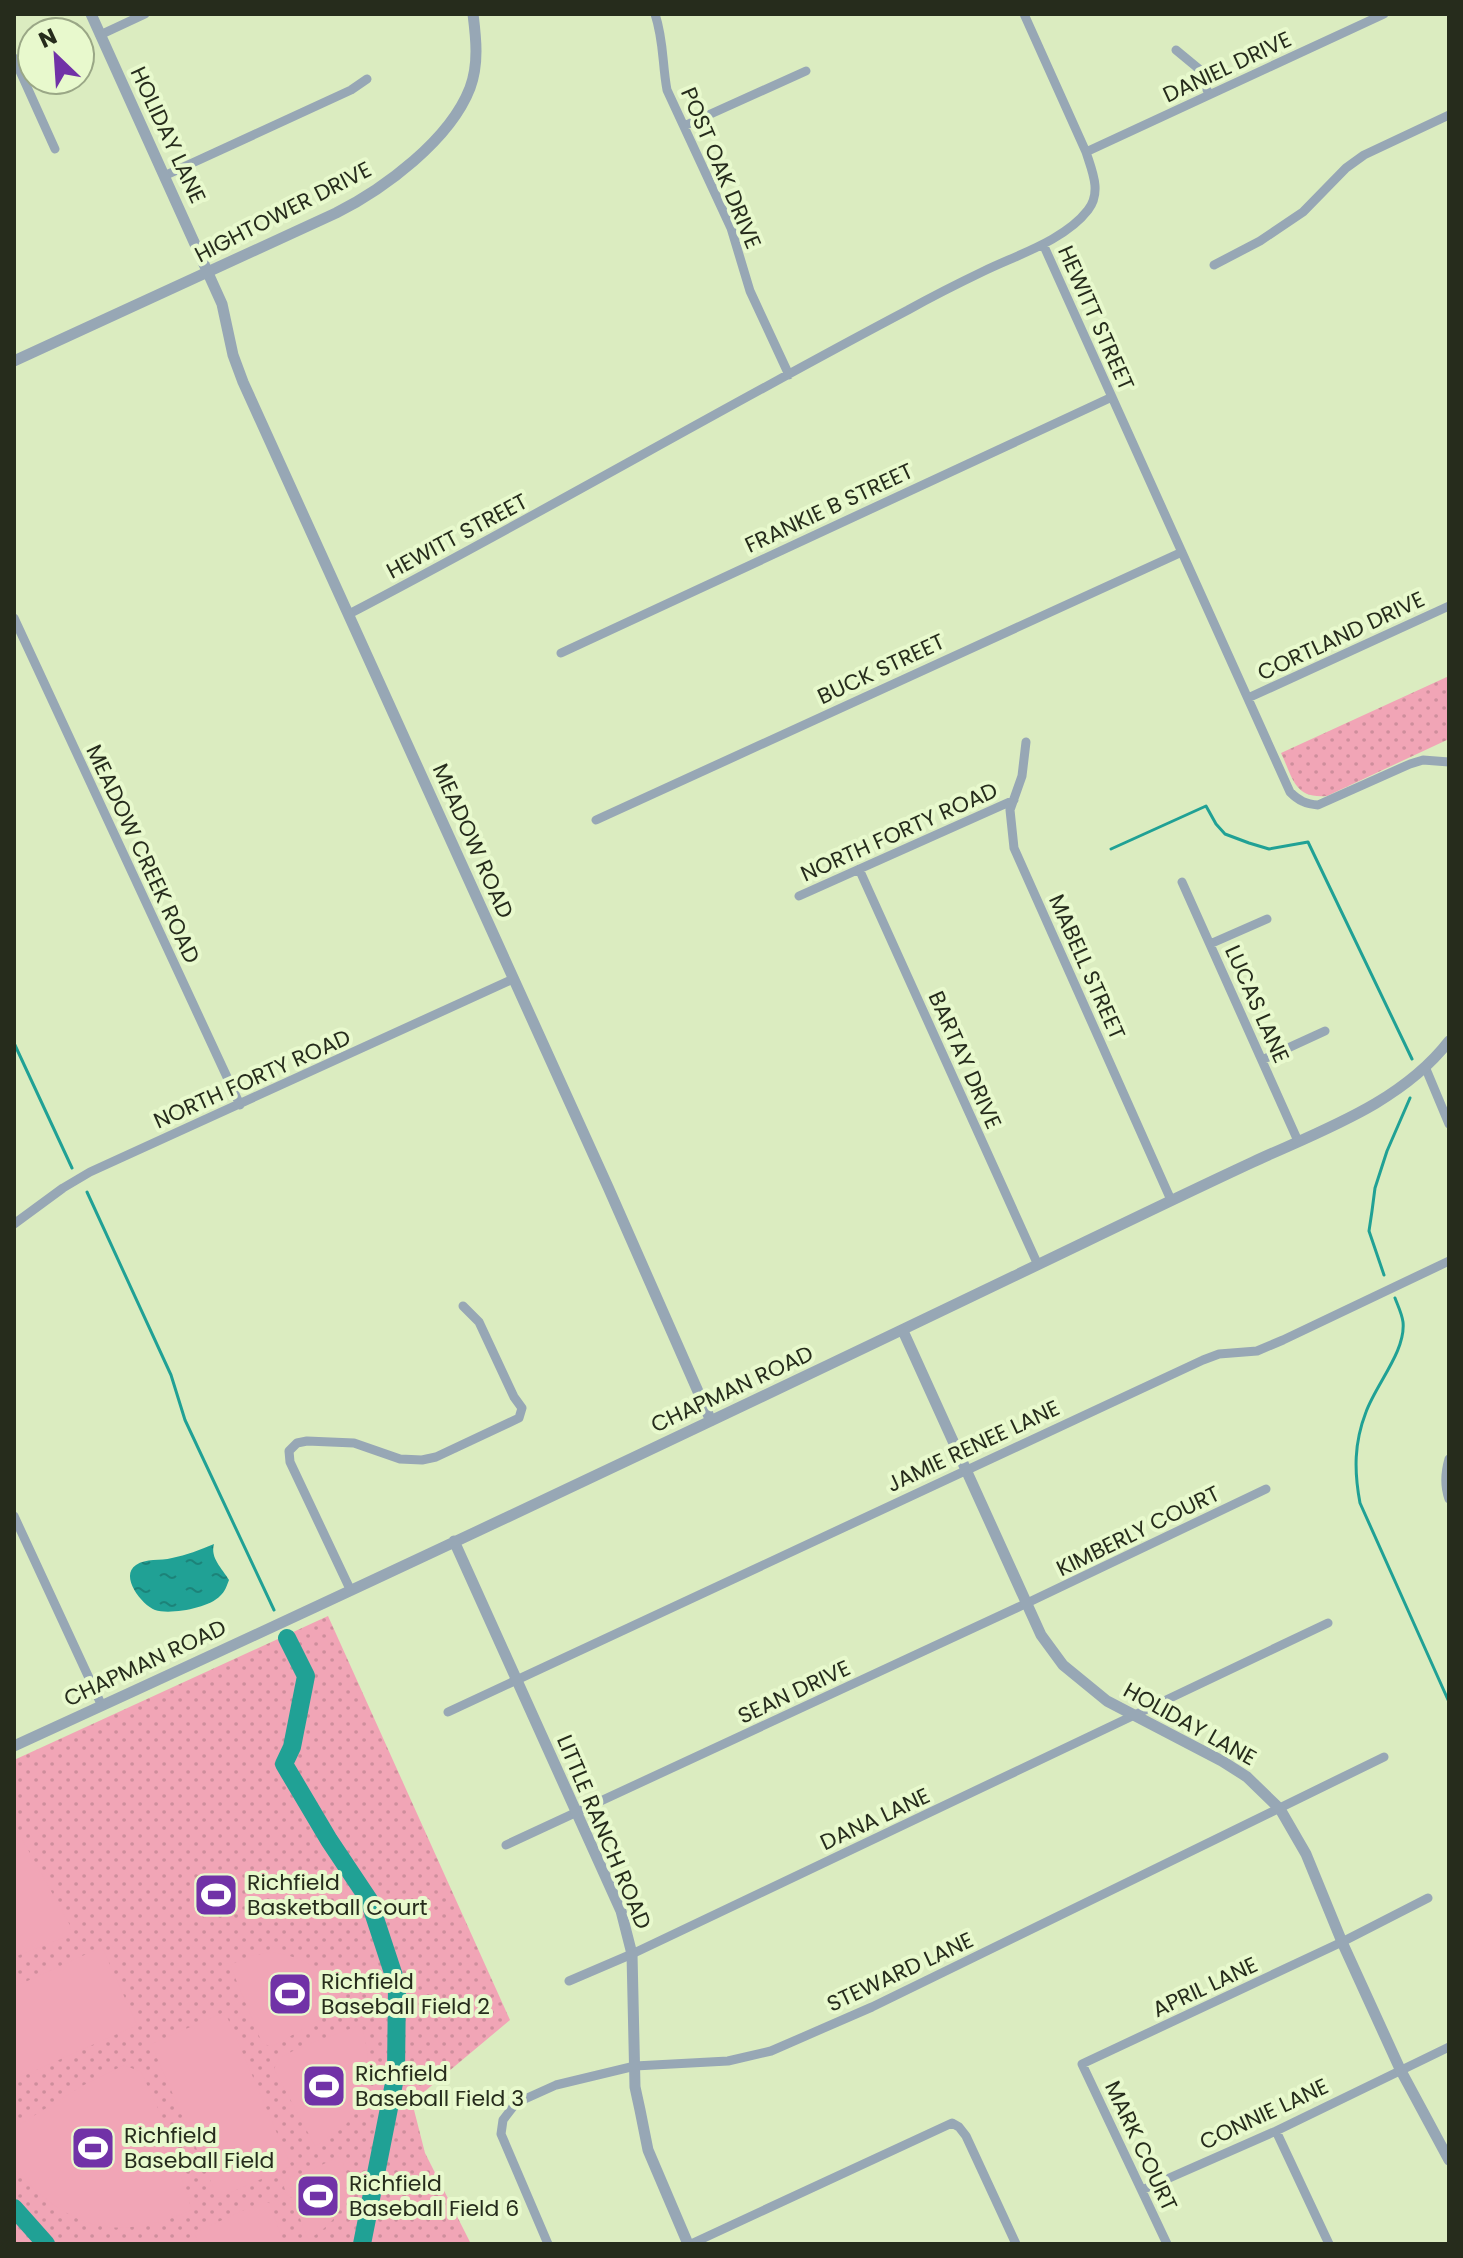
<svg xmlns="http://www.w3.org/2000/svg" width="1463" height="2258" font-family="Poppins,sans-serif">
<defs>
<pattern id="grass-dots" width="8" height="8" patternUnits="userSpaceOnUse" patternTransform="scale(2)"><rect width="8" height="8" fill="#f1a5b6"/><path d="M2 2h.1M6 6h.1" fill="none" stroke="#ce8e9c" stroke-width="1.8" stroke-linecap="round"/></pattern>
<pattern id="water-ripples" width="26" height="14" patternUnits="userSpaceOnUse" patternTransform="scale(2)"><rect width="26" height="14" fill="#20a195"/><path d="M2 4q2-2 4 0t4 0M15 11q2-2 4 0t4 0" fill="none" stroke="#1c8379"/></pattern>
</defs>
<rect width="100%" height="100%" fill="#dbecc0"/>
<path fill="url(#grass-dots)" d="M1449,676v63l-122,57c-33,3 -34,-18 -46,-43z
M328,1616l182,404 -98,82 13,51 46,91h-457v-484z"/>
<path fill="#f1a5b6" d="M21,1837l50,90 -3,9 -54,21v-118z
M229,1873l12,28 -37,17 -13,-29z
M102,1947l35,78 -123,55v-93z
M272,1952c41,7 51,20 74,53l-75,42 -9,-4 -32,-78 20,-9z
M225,2012l66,154 -73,32 -67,-154z
M361,2025c12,35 11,77 -20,104 -8,6 -18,11 -26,17l-41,-77 5,-11 24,-12z
M124,2065l17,7 21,45 30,93c-77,33 -122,20 -178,-42v-40l68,-42z
M340,2156c17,34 0,67 -32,83l-16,-41 -5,-3 -3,-8 2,-8 9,-4 4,1z
M259,2199l13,5v6l12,34h-85l-5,-11 61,-28z"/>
<path fill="url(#water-ripples)" d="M214,1544c-4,14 8,24 15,36 -2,5 -4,12 -9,16 -11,12 -50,19 -65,14 -13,-5 -36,-34 -19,-45 10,-7 24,-4 36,-7 14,-3 28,-8 42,-14z"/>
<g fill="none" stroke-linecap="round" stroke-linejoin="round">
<path stroke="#20a195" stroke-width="3" d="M1111,849l95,-43 10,18 9,10 24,9 20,6 39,-7 104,217
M14,1043l58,125
M87,1192l84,183 14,45 89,190
M1384,1275l-15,-44 3,-20 3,-23 12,-37 23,-53
M1395,1298c3,8 7,16 8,24 3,29 -27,62 -37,90 -12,31 -12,59 -6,91l89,199"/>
<path stroke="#20a195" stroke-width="18" d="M287,1638l19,38 -14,71 -8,17 45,76 40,60 28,85 -1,88 -34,171
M14,2208l32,36"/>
<path stroke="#97a7b5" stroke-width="9" d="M655,14c9,27 7,49 12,76l64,138 19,63 39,84
M100,35l45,-21
M1176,50l23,19 10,26
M14,58l41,91
M684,126l122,-55
M1086,152l298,-138
M164,176l187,-86 16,-11
M1043,244l247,548c9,9 16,12 28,13l92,-41 13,-4 26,2
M1214,265l46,-24 43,-29 43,-44 18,-13 85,-40
M349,614c188,-98 371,-205 559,-304 25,-14 51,-27 76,-39 33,-16 81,-31 104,-61 14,-18 4,-39 -2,-58l-62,-138
M14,618l226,487
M561,653l551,-256
M1248,698l201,-92
M1026,742l-4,34 -12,34 4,38 157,352
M596,820l586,-268
M859,869l179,396
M1182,882l116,259
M799,896l215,-96
M1210,944l57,-25
M1262,1060l63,-29
M1426,1069l23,55
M14,1224l49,-36 27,-16 423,-193
M1449,1459c-4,14 -5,26 0,40
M14,1516l88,190
M350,1589l-60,-127 -1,-11 8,-8 10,-2 47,2 46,16 22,1 14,-3 83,-39 3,-10 -8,-11 -35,-75 -16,-16
M448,1712l755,-352 16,-6 38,-3 26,-11 166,-79
M506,1845l519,-241 241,-115
M569,1981l63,-27 696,-331
M1276,2131l53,113
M1142,2190l134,-59 173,-84
M548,2244l-47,-110 2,-14 13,-17 40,-18 79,-19 93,-5 43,-10 101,-44 512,-250
M691,2244l261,-121 7,4 7,9 50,108
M1167,2244l-85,-180 260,-122 86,-44"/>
<path stroke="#97a7b5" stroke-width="11" d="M91,14l131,290 11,51 10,27 365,805 103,234
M14,361l322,-148c48,-24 114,-73 134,-125 9,-24 6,-50 3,-74
M903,1331l138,304 22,30 44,36 115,60 25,16 33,32 26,45 36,88 58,127 49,91
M454,1541l167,370 11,43 3,133 5,23 8,40 40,94
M14,1746c359,-164 716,-333 1071,-504 56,-27 112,-54 168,-80 69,-32 148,-59 196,-121"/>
</g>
<defs>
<g id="stadium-square" transform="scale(2.3)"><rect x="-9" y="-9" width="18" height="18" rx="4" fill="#7132a7" stroke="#e8f9cd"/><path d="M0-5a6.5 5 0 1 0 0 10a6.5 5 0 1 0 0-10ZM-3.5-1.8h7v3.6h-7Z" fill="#fff"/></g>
</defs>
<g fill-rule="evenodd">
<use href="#stadium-square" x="216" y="1895"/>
<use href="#stadium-square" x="290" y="1994"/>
<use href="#stadium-square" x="324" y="2086"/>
<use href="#stadium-square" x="93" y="2148"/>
<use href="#stadium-square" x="318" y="2196"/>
</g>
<g text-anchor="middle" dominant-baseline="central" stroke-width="8" stroke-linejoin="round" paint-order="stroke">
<g font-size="22" fill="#262c1c" stroke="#e8f9cd">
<text transform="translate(1227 67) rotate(-25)">DANIEL DRIVE</text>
<text transform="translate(168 135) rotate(65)">HOLIDAY LANE</text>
<text transform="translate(721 168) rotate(67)">POST OAK DRIVE</text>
<text transform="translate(283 212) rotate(-27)">HIGHTOWER DRIVE</text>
<text transform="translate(1096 318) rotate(66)">HEWITT STREET</text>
<text transform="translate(829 508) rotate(-25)">FRANKIE B STREET</text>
<text transform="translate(457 536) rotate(-28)">HEWITT STREET</text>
<text transform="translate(1341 636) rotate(-25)">CORTLAND DRIVE</text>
<text transform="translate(881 669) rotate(-25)">BUCK STREET</text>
<text transform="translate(899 832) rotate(-24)">NORTH FORTY ROAD</text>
<text transform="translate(473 841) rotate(66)">MEADOW ROAD</text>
<text transform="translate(143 854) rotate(65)">MEADOW CREEK ROAD</text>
<text transform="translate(1087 967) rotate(66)">MABELL STREET</text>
<text transform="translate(1257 1004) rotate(66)">LUCAS LANE</text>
<text transform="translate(965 1060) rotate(66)">BARTAY DRIVE</text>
<text transform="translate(252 1079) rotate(-24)">NORTH FORTY ROAD</text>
<text transform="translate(732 1389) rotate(-25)">CHAPMAN ROAD</text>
<text transform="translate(973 1446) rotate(-25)">JAMIE RENEE LANE</text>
<text transform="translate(1138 1531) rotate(-26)">KIMBERLY COURT</text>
<text transform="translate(145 1663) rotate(-25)">CHAPMAN ROAD</text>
<text transform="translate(794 1692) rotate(-25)">SEAN DRIVE</text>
<text transform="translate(1190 1724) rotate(29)">HOLIDAY LANE</text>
<text transform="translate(875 1819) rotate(-25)">DANA LANE</text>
<text transform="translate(604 1832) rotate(67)">LITTLE RANCH ROAD</text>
<text transform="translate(900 1972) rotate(-25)">STEWARD LANE</text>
<text transform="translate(1205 1987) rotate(-25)">APRIL LANE</text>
<text transform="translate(1264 2114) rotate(-25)">CONNIE LANE</text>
<text transform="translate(1141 2146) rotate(65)">MARK COURT</text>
</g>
<g font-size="22" fill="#262c1c" stroke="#e8f9cd" text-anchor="start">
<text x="247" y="1882">Richfield<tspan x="247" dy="25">Basketball Court</tspan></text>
<text x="321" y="1981">Richfield<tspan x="321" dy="25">Baseball Field 2</tspan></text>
<text x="355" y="2073">Richfield<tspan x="355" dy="25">Baseball Field 3</tspan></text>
<text x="124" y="2135">Richfield<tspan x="124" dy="25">Baseball Field</tspan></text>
<text x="349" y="2183">Richfield<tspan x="349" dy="25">Baseball Field 6</tspan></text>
</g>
</g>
<rect width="1463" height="2258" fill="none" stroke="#262c1c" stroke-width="32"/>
<g transform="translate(56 56) rotate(335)"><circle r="38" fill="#e8f9cd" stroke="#9aa786" stroke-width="2"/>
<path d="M0-6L14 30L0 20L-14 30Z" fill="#7132a7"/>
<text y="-12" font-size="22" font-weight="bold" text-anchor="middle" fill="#262c1c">N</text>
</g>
</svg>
